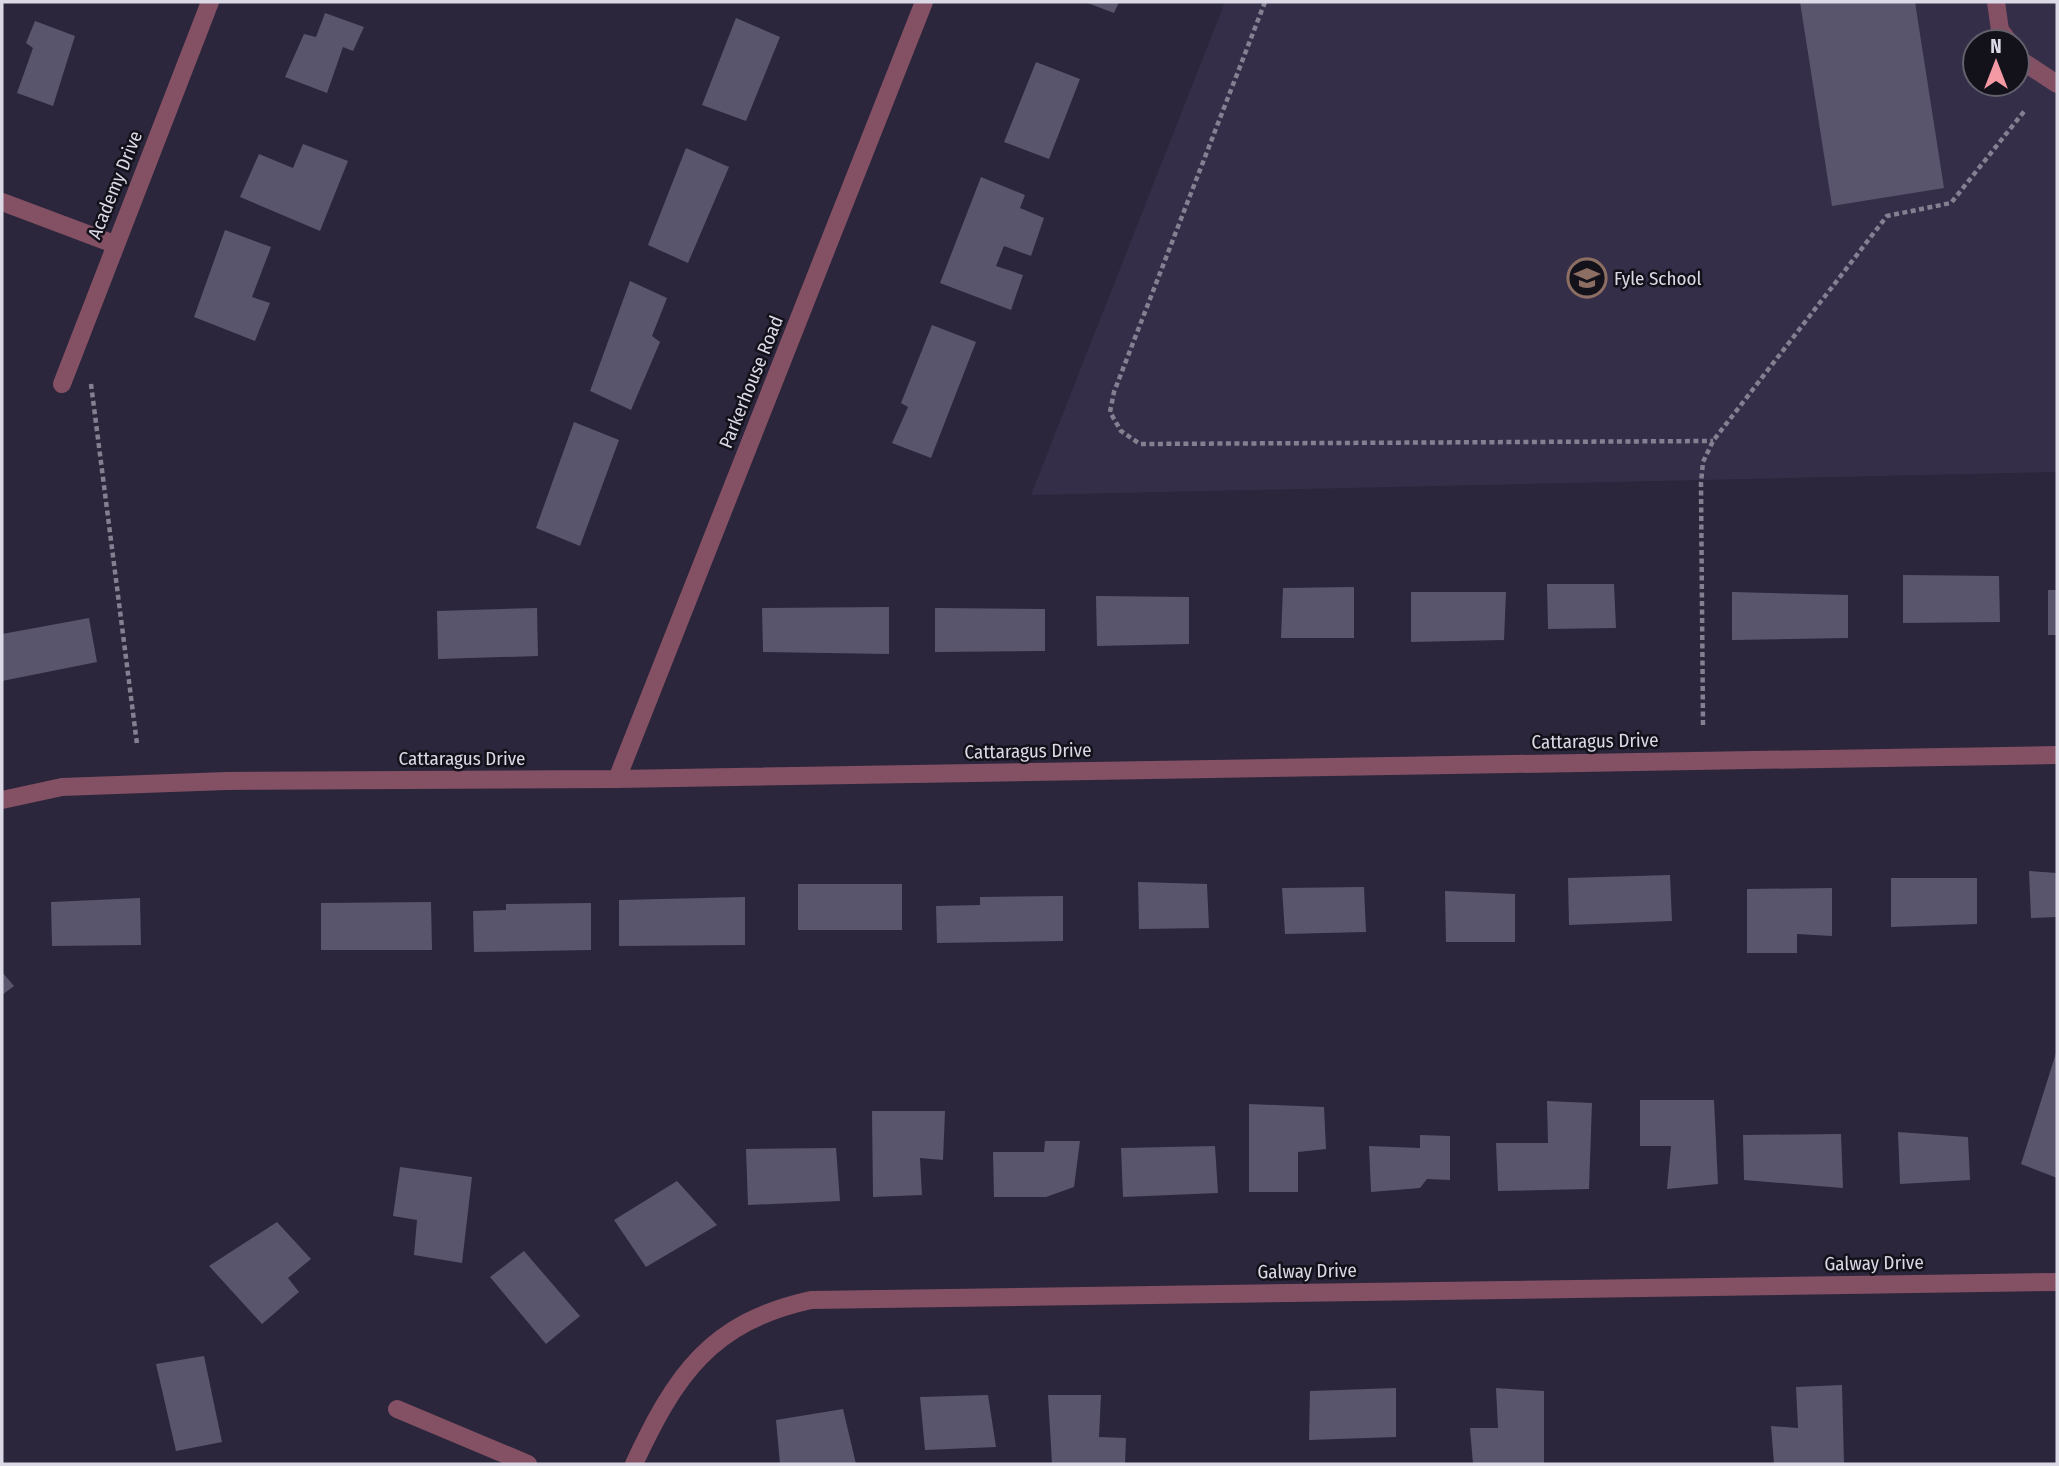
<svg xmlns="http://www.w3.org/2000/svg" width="2059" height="1466" font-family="'Fira Sans Condensed',sans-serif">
<rect width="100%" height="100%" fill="#2b263b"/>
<path fill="#342e49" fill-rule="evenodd" d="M1225,2h832v470l-1026,23zM1975,42h42v42h-42z"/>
<path fill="#59556c" d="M1085,2h34l-5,11z
M1800,2h115l29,186 -112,18z
M325,13l39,14 -11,24 -10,-4 -16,46 -42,-16 19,-43 12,3z
M736,18l44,19 -34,84 -44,-16z
M35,21l40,15 -22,70 -36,-13 16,-45 -7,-5z
M1036,62l44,17 -31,80 -45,-17z
M303,144l45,17 -28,70 -80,-34 19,-43 34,14z
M686,148l43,19 -41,96 -40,-18z
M981,177l44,18 -5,13 24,10 -13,38 -27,-10 -8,20 27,9 -12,35 -71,-27z
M225,230l46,17 -19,50 18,6 -15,38 -61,-24z
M630,281l37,17 -15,38 8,6 -29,68 -41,-19z
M932,325l44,17 -45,116 -39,-15 16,-36 -7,-4z
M574,422l45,18 -39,106 -44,-18z
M1903,575l96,1 1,46 -97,1z
M1547,584h67l2,44 -68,1z
M1354,587v51h-73l2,-50z
M2048,590h9v45h-9z
M1411,592h95l-2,48 -93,2z
M1732,592l116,3v43l-116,2z
M1096,596l93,1v47l-92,2z
M889,607v47l-126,-2 -1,-44z
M537,608l1,48 -100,3 -1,-48z
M935,608l110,1v42l-110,1z
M89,618l8,44 -95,19v-47z
M2029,871l28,2v44l-26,1z
M1670,875l2,46 -103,4 -1,-47z
M1891,878h86v46l-86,3z
M1138,882l69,2 2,44 -70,1z
M798,884h104v46h-104z
M1364,887l2,45 -81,2 -3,-46z
M1832,888v48l-35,-2v19h-50v-64z
M1445,891l70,3v48h-69z
M1063,896v45l-126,2 -1,-37 44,-1v-8z
M745,897v48l-126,1v-46z
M140,898l1,47 -89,1 -1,-44z
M431,902l1,48h-111v-47z
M591,903v47l-117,2 -1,-41 33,-1v-6z
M2,972l12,14 -12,9z
M2057,1050v128l-36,-14z
M1640,1100h74l4,84 -51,5 4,-43h-31z
M1547,1101l45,2 -3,86 -91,2 -2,-48h52z
M1249,1104l75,3 2,42 -28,3v40h-49z
M872,1111h73l-2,49 -23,-2 2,37 -49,2z
M1898,1132l70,5 2,43 -70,4z
M1841,1134l2,54 -99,-8 -1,-45z
M1420,1135l30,1v44l-23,-1 -7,9 -49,4 -2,-46 51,2z
M1045,1141h35l-6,46 -28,10h-52l-1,-45h51z
M1215,1146l3,47 -95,4 -2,-49z
M836,1148l4,53 -92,4 -2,-56z
M400,1167l72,10 -10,86 -48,-8 3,-35 -24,-4z
M677,1181l40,44 -71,42 -32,-47z
M277,1222l34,37 -23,19 11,14 -37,32 -53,-58z
M524,1251l56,65 -34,28 -56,-67z
M204,1356l18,86 -46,9 -20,-87z
M1842,1385l2,79h-70l-3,-38 27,2 -2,-41z
M1396,1388v49l-87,3 1,-49z
M1496,1388l48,3v73h-71l-3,-36h28z
M988,1395l8,52 -71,3 -5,-53z
M1048,1395h53l-2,42 27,1 -1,26h-73z
M843,1409l13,55h-76l-4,-44z"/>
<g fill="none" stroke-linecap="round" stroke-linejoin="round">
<path stroke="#848091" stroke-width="4.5" stroke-dasharray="5 3.5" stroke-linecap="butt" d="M1265,2l-151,390 -4,20 11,19 19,13 573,-3
M91,384l46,360
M1703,725l-2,-242 2,-21 10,-21 174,-225 64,-13 75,-94"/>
<path stroke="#845064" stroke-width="18" d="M1996,2l4,28 9,12
M2017,54l5,7 35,23
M2,202l112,42
M62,384l148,-382
M617,779l307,-777
M2,800l60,-13 164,-6 391,-2 1440,-24
M397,1409l131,55
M634,1464c41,-88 76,-142 177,-164l1246,-18"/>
</g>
<defs>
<g id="school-ring" transform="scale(2.0125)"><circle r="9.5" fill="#13111a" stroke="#8d6e63" stroke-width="1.5"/><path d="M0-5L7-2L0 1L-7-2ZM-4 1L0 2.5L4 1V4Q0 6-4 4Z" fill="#8d6e63"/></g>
</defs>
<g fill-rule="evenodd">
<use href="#school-ring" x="1587" y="278"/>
</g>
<g text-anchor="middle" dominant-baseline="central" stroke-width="5" stroke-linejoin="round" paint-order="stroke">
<g font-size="19" fill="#dbd9e6" stroke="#13111a">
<text transform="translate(115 185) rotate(-68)">Academy Drive</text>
<text transform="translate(751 382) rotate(-68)">Parkerhouse Road</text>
<text transform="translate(1595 741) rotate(-1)">Cattaragus Drive</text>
<text transform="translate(1028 751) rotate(-1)">Cattaragus Drive</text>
<text x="462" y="758">Cattaragus Drive</text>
<text transform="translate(1874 1263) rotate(-1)">Galway Drive</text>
<text transform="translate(1307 1271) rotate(-1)">Galway Drive</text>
</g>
<g font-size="19" fill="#dbd9e6" stroke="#13111a" text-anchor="start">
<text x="1614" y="278">Fyle School</text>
</g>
</g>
<rect width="2059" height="1466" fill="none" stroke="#dbd9e6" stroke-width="7"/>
<g transform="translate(1996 63)"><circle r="33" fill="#13111a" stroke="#63616c" stroke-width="2"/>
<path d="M0-5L12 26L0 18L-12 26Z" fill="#f49aa5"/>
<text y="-10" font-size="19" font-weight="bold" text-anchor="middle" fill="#dbd9e6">N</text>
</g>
</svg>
